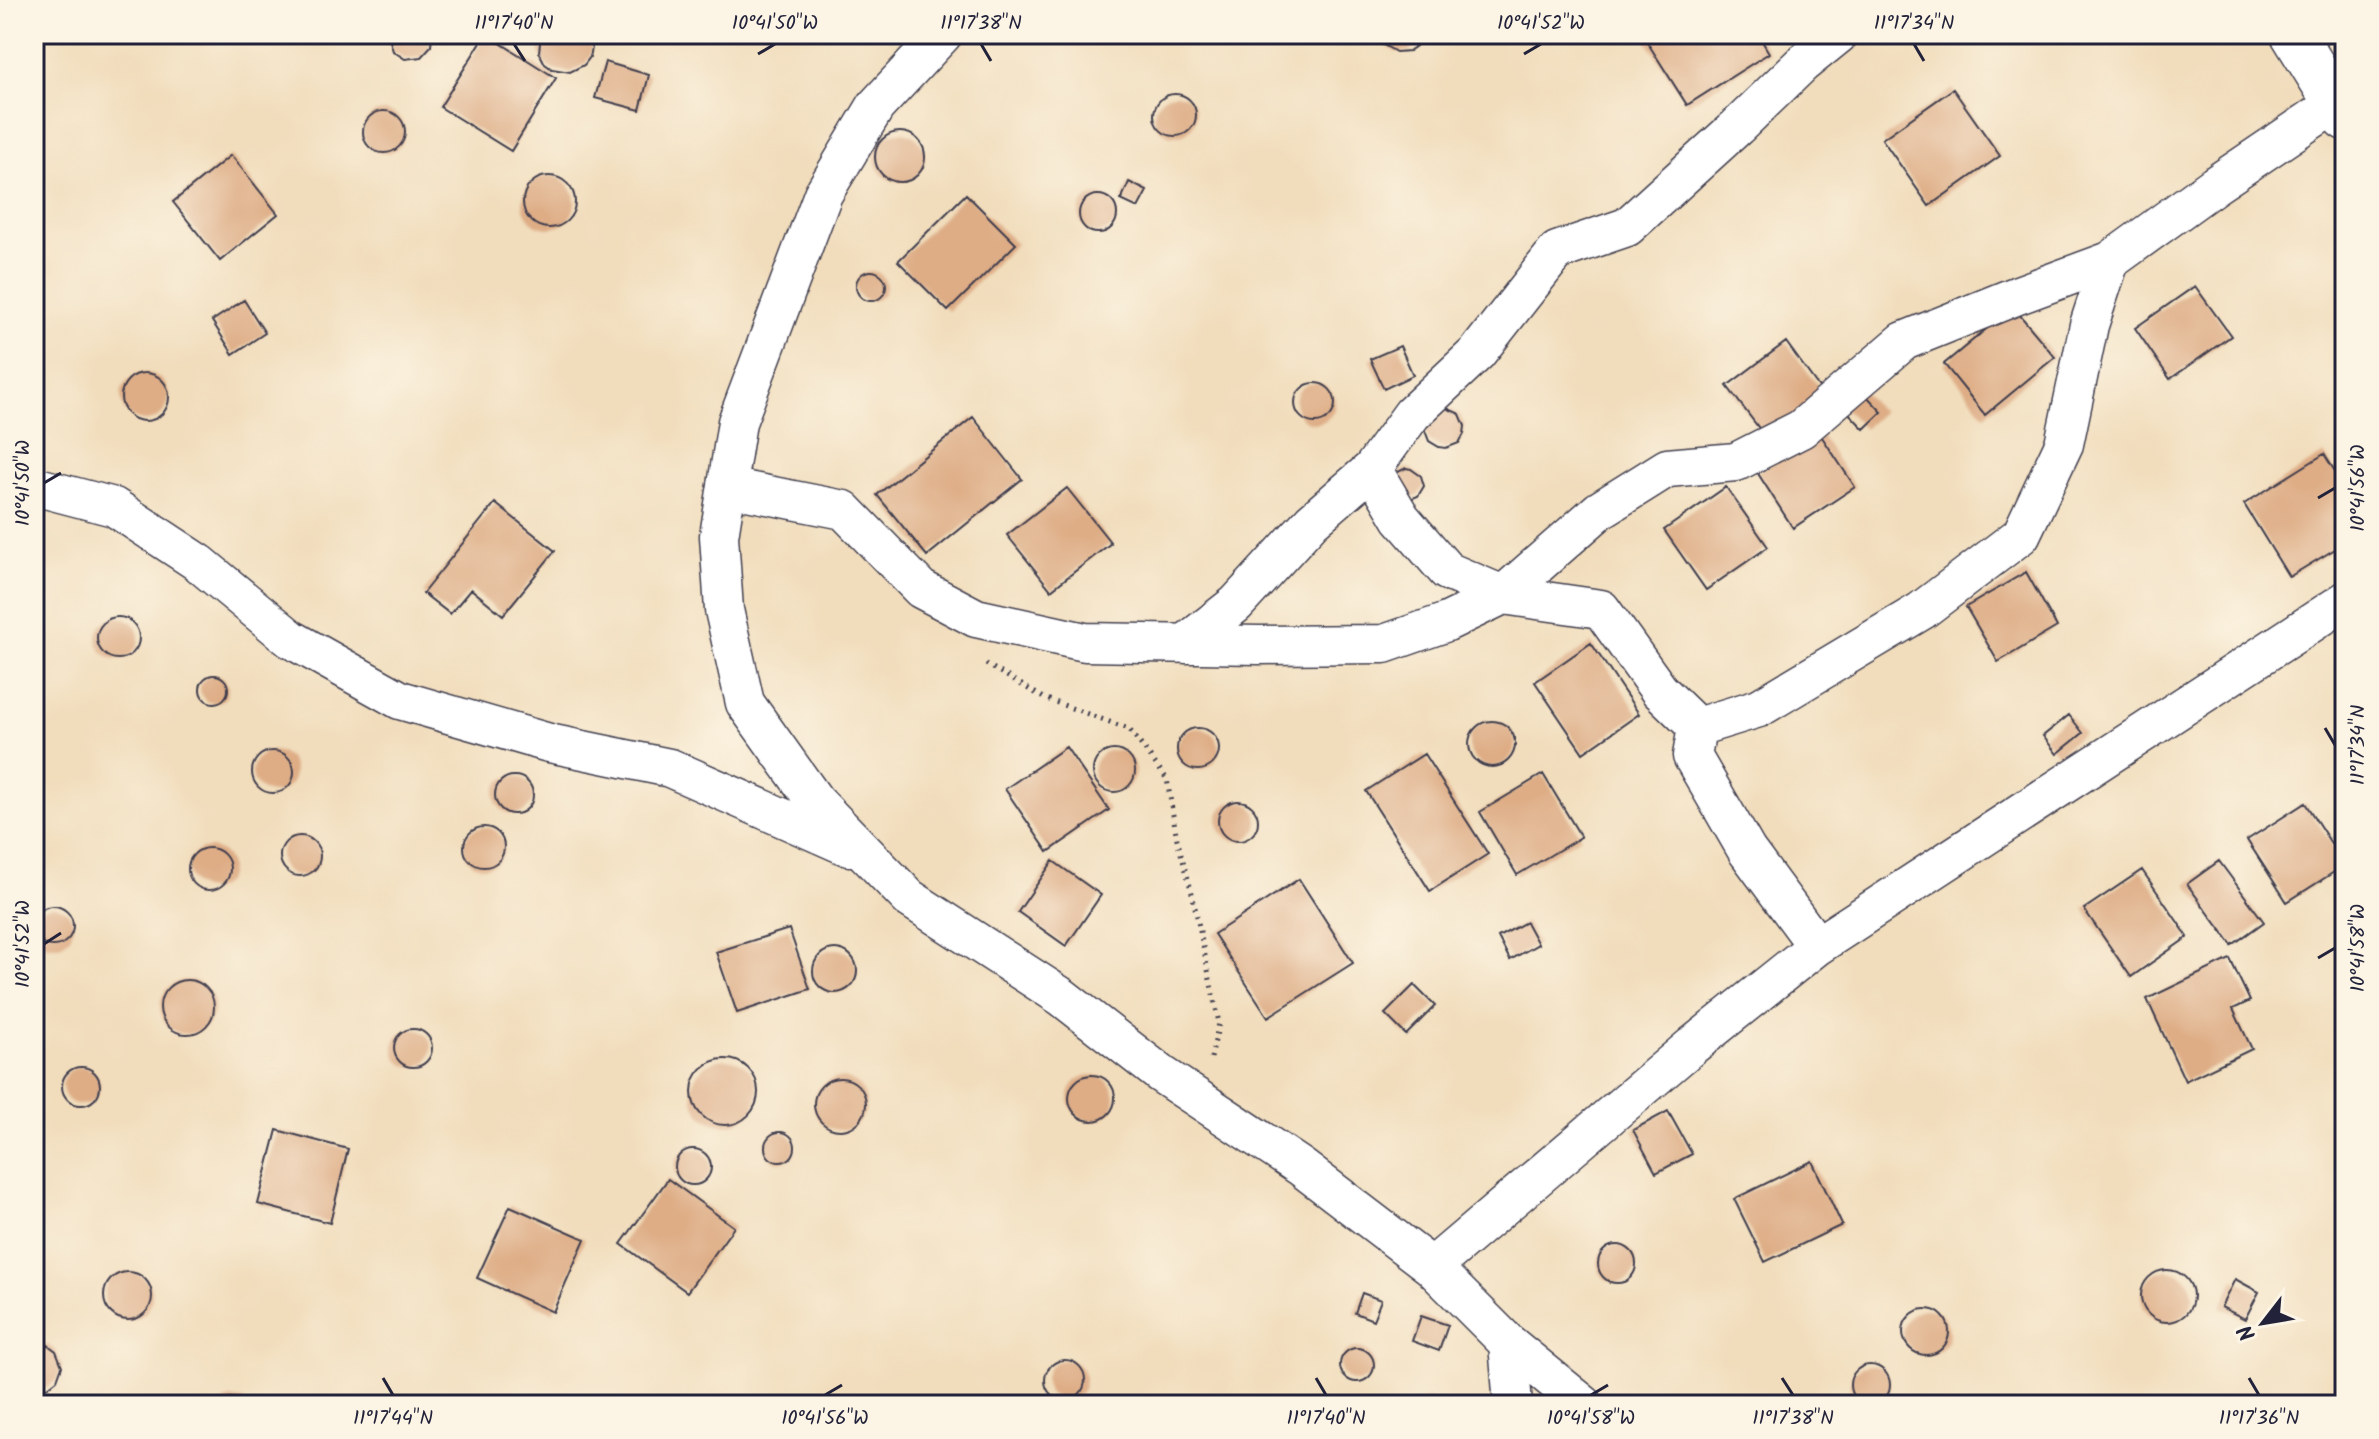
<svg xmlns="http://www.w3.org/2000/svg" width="2379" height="1439" font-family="Kalam,sans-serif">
<rect width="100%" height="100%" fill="#fcf5e5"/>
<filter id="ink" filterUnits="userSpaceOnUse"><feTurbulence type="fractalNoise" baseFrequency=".0125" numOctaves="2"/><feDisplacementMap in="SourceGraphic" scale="16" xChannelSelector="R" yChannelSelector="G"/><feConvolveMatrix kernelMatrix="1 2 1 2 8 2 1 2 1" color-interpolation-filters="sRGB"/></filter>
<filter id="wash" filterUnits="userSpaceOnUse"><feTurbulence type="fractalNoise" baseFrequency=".006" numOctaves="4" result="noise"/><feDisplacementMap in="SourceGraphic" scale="32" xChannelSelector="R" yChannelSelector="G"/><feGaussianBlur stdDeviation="1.8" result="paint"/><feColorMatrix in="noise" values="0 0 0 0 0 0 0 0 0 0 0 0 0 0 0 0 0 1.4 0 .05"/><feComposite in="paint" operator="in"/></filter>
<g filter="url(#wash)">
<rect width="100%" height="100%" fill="#f1ddbc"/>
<g id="blocks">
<path fill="#dead86" d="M388,34h44l-1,12 -10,11 -16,2 -12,-8z
M486,34l70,44 -45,73 -71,-44z
M541,34h48l3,14 -2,9 -6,8 -14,7 -18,-3 -7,-5 -6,-12z
M1378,34h44l-6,12 -7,5 -13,1 -14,-8z
M1642,34h116l11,19 -82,52z
M605,62l44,13 -9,35 -45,-12z
M1953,89l47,67 -71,50 -47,-67z
M1154 115a21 21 0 1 1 42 0a21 21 0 1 1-42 0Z
M363 132a21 21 0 1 1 42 0a21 21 0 1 1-42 0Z
M875 157a25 25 0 1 1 50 0a25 25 0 1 1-50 0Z
M231,155l47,59 -58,47 -47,-59z
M523 202a26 26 0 1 1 52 0a26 26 0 1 1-52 0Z
M1129,182l18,9 -9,17 -17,-8z
M966,194l50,50 -68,67 -50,-50z
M1079 214a19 19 0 1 1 38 0a19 19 0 1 1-38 0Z
M856 286a15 15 0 1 1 30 0a15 15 0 1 1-30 0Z
M2195,286l36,50 -61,43 -35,-51z
M244,300l21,33 -32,21 -21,-33z
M2013,307l42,50 -70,58 -41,-51z
M1786,342l40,55 -58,43 -41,-54z
M1400,346l13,29 -29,14 -14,-30z
M121 397a24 24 0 1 1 48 0a24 24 0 1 1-48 0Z
M1295 403a20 20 0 1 1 40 0a20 20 0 1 1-40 0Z
M1862,391l20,21 -18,17 -20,-21z
M1444,407l16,7 5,12 -1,8 -5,9 -13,5 -7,-1 -10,-6 -5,-13z
M973,417l49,62 -95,77 -50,-61z
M1818,431l37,56 -62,41 -36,-56z
M2324,454l21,33v56l-56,34 -45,-73z
M1406,468l5,1 10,7 3,10 -6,10 -10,4 -12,-27z
M1726,487l42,60 -62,43 -42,-60z
M1067,488l44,55 -60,47 -44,-55z
M495,503l60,48 -52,64 -32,-26 -21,25 -27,-21z
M2026,572l31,55 -59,35 -32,-55z
M97 638a21 21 0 1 1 42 0a21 21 0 1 1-42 0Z
M1591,643l48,71 -56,39 -48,-71z
M200 689a14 14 0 1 1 28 0a14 14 0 1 1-28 0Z
M2069,715l14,18 -26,21 -14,-18z
M1469 744a23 23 0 1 1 46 0a23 23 0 1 1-46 0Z
M1177 749a21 21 0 1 1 42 0a21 21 0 1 1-42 0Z
M1066,747l43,63 -61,42 -43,-63z
M1093 771a21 21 0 1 1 42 0a21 21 0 1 1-42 0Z
M252 772a21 21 0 1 1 42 0a21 21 0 1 1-42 0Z
M1424,754l64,100 -58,37 -64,-100z
M1543,774l38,63 -64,38 -37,-63z
M495 795a19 19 0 1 1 38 0a19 19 0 1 1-38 0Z
M1218 821a20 20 0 1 1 40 0a20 20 0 1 1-40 0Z
M2305,803l40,62 -58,37 -40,-62z
M464 847a20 20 0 1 1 40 0a20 20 0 1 1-40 0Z
M280 856a20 20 0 1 1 40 0a20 20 0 1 1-40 0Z
M188 869a21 21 0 1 1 42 0a21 21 0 1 1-42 0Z
M1053,861l48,34 -35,51 -48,-34z
M2219,861l45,61 -32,23 -45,-61z
M2142,870l46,67 -57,40 -47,-68z
M1299,879l54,84 -85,54 -54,-83z
M33 926a20 20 0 1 1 40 0a20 20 0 1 1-40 0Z
M1526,922l12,22 -28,16 -12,-23z
M789,929l21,60 -73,24 -21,-61z
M813 971a22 22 0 1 1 44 0a22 22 0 1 1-44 0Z
M2230,959l20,42 -17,8 19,40 -67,32 -38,-82z
M160 1007a27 27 0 1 1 54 0a27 27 0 1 1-54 0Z
M1414,985l21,21 -29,29 -21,-21z
M394 1048a19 19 0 1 1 38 0a19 19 0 1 1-38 0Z
M692 1092a33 33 0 1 1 66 0a33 33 0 1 1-66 0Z
M62 1086a19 19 0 1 1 38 0a19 19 0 1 1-38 0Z
M1069 1098a23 23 0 1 1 46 0a23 23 0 1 1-46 0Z
M814 1104a26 26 0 1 1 52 0a26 26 0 1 1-52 0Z
M1668,1111l24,43 -36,19 -23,-43z
M277,1130l71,19 -18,74 -72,-19z
M765 1147a15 15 0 1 1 30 0a15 15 0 1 1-30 0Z
M675 1167a18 18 0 1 1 36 0a18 18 0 1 1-36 0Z
M1812,1161l30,64 -77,37 -31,-63z
M668,1179l66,48 -47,65 -66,-48z
M510,1206l75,33 -32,73 -76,-34z
M1598 1264a19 19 0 1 1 38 0a19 19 0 1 1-38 0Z
M2141 1296a26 26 0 1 1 52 0a26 26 0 1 1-52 0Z
M104 1296a24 24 0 1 1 48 0a24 24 0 1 1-48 0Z
M2235,1279l24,13 -14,27 -24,-12z
M1362,1293l19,7 -8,20 -18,-7z
M1903 1332a23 23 0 1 1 46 0a23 23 0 1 1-46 0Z
M1421,1316l27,9 -9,26 -27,-10z
M34,1344l14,1 8,6 6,15 -5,14 -9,7 -7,2 -7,-1z
M1340 1365a17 17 0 1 1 34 0a17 17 0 1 1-34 0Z
M1045 1380a20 20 0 1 1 40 0a20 20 0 1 1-40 0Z
M1850 1385a20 20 0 1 1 40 0a20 20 0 1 1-40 0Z
M230,1398l13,2 5,5h-30z
M1424,1399h8l12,6h-32z"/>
</g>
</g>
<g filter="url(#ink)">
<use href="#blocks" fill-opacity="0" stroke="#413e4e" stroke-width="2"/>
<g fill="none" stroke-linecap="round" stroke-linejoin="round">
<g stroke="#413e4e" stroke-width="41">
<path id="street" d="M943,34l-67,72 -53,88 -86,228 -18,114 5,74 21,93 70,98 94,97 153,99 99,77 140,93 131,100 76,76 5,62
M1372,469l29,49 46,53 56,24 98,14 58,81 38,37 62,-19 162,-97 100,-76 43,-91 25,-119 21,-64 105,-76 121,-82
M34,486l80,21 85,56 92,76 109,61 149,43 121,25 179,79
M727,487l117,23 77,79 55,29 109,24 174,3 125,-1 63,-22 56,-27 97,-85 67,-42 69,-6 65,-33 103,-88 114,-46 92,-34
M1185,644l51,-40 76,-83 60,-52 40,-55 65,-61 80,-102 70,-24 110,-100 65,-63 37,-30
M1697,727l-5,29 55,95 70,95
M1432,1267l260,-221 125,-100 528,-345
M1508,1343l76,62"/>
</g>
<g stroke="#413e4e" stroke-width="47">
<path id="primary" d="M2293,34l52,84"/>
</g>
<path stroke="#413e4e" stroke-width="5" stroke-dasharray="2 6" stroke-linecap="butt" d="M986,664l58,34 85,31 38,50 10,60 15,54 27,130 -8,35"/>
<use href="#street" stroke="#fff" stroke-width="38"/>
<use href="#primary" stroke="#fff" stroke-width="44"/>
</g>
</g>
<path fill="none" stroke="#22223b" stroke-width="3" d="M514,44l11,17M981,44l10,17M1914,44l10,17M758,54l17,-10M1524,54l17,-10M44,483l17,-10M2318,498l17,-10M2325,728l10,17M44,944l17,-11M2318,958l17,-10M383,1378l10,17M1316,1378l10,17M1782,1378l11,17M2249,1378l10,17M825,1395l17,-10M1591,1395l17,-10"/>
<rect width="2379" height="1439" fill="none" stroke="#fcf5e5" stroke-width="88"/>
<g transform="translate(2263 1323) rotate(239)" stroke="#fcf5e5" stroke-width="6" paint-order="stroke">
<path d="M0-6L14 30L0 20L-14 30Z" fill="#22223b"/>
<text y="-12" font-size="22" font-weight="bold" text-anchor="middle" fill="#22223b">N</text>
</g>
<rect x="44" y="44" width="2291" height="1351" fill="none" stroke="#22223b" stroke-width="3"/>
<g font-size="20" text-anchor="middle" fill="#22223b">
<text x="514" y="29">11°17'40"N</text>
<text x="775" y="29">10°41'50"W</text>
<text x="981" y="29">11°17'38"N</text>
<text x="1541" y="29">10°41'52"W</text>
<text x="1914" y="29">11°17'34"N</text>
<text transform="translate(22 483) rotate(-90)" y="7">10°41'50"W</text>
<text transform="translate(2357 488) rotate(-90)" y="7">10°41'56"W</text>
<text transform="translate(2357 745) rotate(-90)" y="7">11°17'34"N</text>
<text transform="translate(22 944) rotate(-90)" y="7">10°41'52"W</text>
<text transform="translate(2357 948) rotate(-90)" y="7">10°41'58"W</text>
<text x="393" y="1424">11°17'44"N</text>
<text x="825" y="1424">10°41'56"W</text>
<text x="1326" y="1424">11°17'40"N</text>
<text x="1591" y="1424">10°41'58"W</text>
<text x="1793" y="1424">11°17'38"N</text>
<text x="2259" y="1424">11°17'36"N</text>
</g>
</svg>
